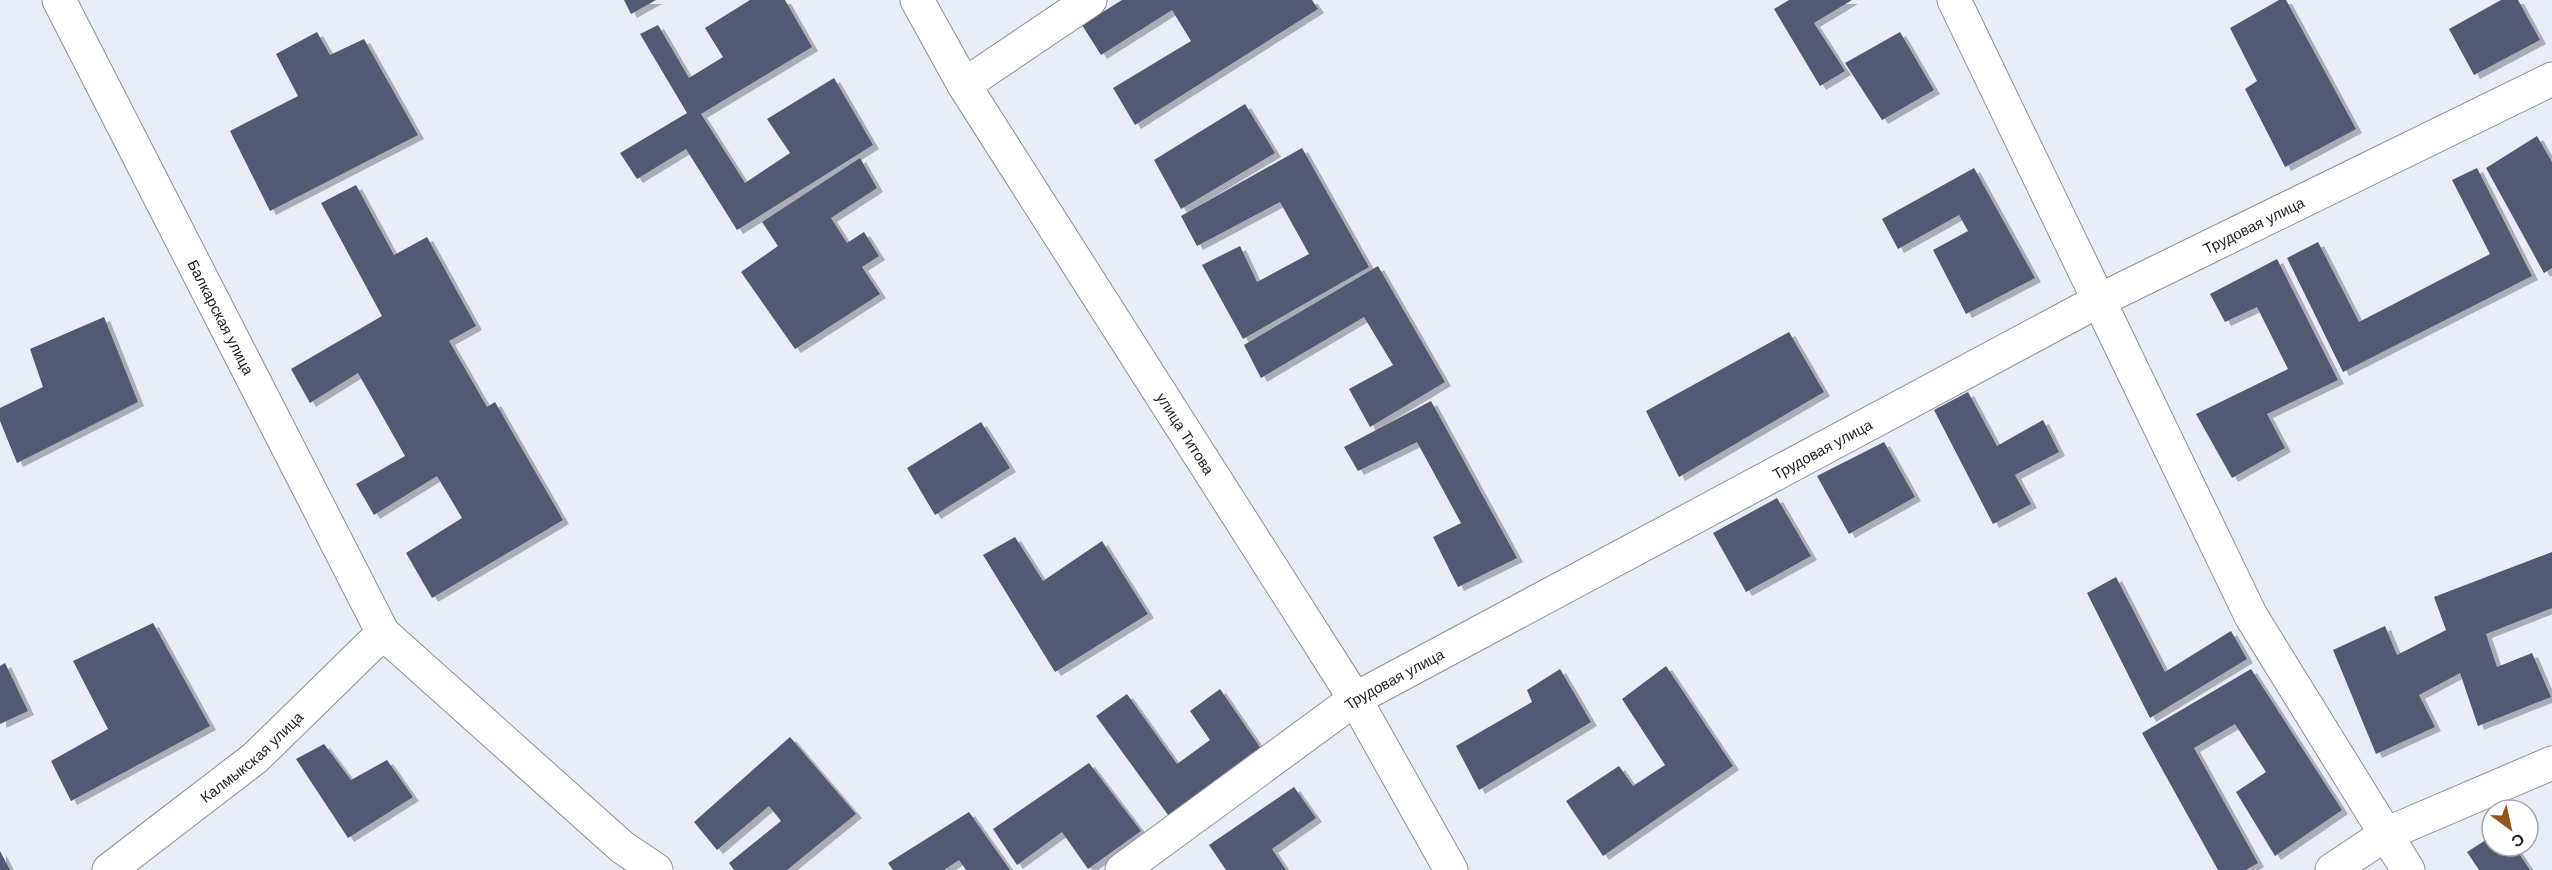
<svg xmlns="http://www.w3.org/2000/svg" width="2552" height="870" font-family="Helvetica,sans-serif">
<defs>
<filter id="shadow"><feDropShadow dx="6" dy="4" stdDeviation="0" flood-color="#0004"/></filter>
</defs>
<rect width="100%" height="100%" fill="#e8ecf7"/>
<path fill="#515a73" filter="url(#shadow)" d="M624,0h32l-25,14z
M750,0h35l27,47 -111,67 44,69 45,-30 -23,-34 67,-41 39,67 -136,85 -51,-81 -49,30 -17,-26 67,-40 -47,-79 18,-9 31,53 34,-21 -18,-29z
M1122,0h190l6,9 -183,116 -22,-37 78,-47 -19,-31 -71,45 -19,-30z
M1789,0h63l-38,23 31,48 -25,15 -46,-77z
M2279,0h7l70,129 -71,38 -40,-78 12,-8 -27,-53z
M2501,0h17l22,40 -66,35 -25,-46z
M317,32l13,23 34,-16 54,96 -148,76 -40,-80 68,-35 -22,-42z
M1900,32l34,58 -52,30 -37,-57z
M1245,104l30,49 -94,56 -27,-49z
M2537,136l15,26v106l-8,5 -58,-105z
M1302,148l67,119 -126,72 -41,-74 38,-19 17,36 52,-28 -29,-52 -83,44 -16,-30z
M860,158l17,30 -46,30 16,25 17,-11 15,24 -17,11 18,27 -85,55 -54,-77 37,-26 -16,-24z
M1974,168l61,110 -69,36 -33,-64 35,-19 -9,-16 -61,34 -16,-30z
M2477,168l55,108 -189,96 -56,-114 31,-16 41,80 131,-68 -38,-74z
M356,185l38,70 33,-18 49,89 -27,15 38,66 8,-5 68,118 -131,78 -26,-45 56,-35 -25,-42 -63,39 -18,-31 49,-28 -47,-83 -48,30 -19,-34 91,-53 -61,-113z
M2277,259l61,121 -71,34 18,34 -53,30 -36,-64 92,-45 -31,-62 -32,15 -15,-28z
M1378,266l67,116 -75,45 -21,-38 44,-24 -29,-48 -103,61 -17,-33z
M104,317l34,85 -121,61 -17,-42v-13l43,-21 -13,-38z
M1789,332l35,60 -145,85 -33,-66z
M1968,392l29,54 46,-26 16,32 -44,23 16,29 -38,20 -59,-114z
M1431,401l86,157 -59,29 -25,-50 28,-14 -44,-81 -59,29 -14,-24z
M981,422l29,46 -75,47 -28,-47z
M1884,442l31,55 -66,37 -32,-58z
M1777,498l34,58 -65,36 -33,-59z
M1015,537l28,44 59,-40 46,73 -93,58 -72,-117z
M2552,552v56l-66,26 11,33 35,-14 19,44 -73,29 -18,-53 -41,22 16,32 -59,27 -43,-104 52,-24 12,29 49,-25 -12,-33z
M2116,577l49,95 66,-41 16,28 -97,59 -63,-125z
M153,623l57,103 -139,75 -20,-40 57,-32 -35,-68z
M5,663l23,48 -28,13v-58z
M1666,666l67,100 -130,90 -37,-55 53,-35 14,20 32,-21 -43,-66z
M1560,669l31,53 -112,68 -23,-44 76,-44 -5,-12z
M2251,669l91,141 -67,46 -39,-64 30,-20 -31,-48 -41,24 64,115 -12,7h-28l-76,-137z
M1220,689l44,64 -93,66 -75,-103 31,-22 50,70 33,-24 -20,-29z
M790,737l66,77 -69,56h-53l-5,-7 52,-42 -12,-15 -52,44 -23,-28z
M324,744l27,36 36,-20 26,37 -65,41 -52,-79z
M1089,763l52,68 -53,38 -26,-37 -45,33 -24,-36z
M1294,787l22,31 -44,31 14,21h-60l-17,-25z
M969,812l41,58h-44l-7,-10 -15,10h-51l-5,-7z
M2492,836v10h22l16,24h-51l-12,-18z
M0,851l10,19h-10z"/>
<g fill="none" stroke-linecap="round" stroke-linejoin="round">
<g stroke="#8c9099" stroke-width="35">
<g id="street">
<path id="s1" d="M59,0l324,633 239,214 34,23"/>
<path id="s2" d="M917,0l47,85 391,614 96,171"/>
<path d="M1954,0l297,616 157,254"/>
<path d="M964,85l126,-85"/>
<path id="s3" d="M109,870l146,-112 128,-125"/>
<path id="s4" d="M1122,870l233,-171 743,-398 454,-222"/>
<path d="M2332,870l54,-36 166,-71"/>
</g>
</g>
<use href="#street" stroke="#fff" stroke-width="33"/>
</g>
<g text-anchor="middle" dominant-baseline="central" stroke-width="6" stroke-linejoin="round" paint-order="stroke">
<g font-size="15" fill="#1e1f23" stroke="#fff">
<text stroke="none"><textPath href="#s4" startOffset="1305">Трудовая улица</textPath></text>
<text stroke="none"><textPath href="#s1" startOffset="356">Балкарская улица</textPath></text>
<text stroke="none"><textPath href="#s2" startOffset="510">улица Титова</textPath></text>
<text stroke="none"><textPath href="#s4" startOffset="819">Трудовая улица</textPath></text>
<text stroke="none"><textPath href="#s4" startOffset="333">Трудовая улица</textPath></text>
<text stroke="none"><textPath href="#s3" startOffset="182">Калмыкская улица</textPath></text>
</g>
</g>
<g transform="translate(2510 828) rotate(147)"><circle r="28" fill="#ffffff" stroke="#a5a5a7" stroke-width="1.5"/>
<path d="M0-4.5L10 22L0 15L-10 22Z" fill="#95561d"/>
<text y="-9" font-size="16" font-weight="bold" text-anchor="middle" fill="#1e1f23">С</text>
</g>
</svg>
